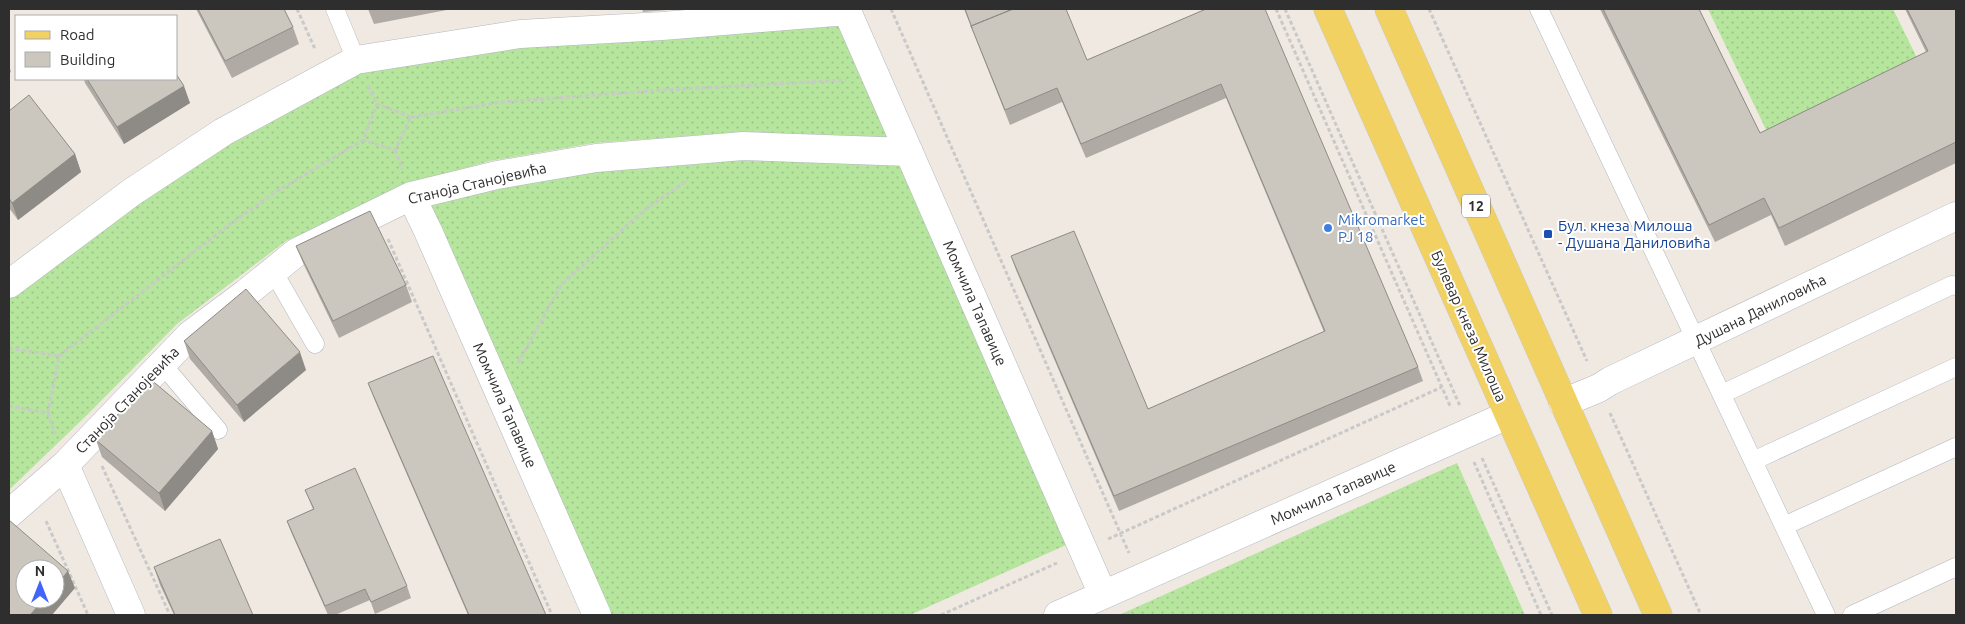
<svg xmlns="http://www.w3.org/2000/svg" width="1965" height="624" font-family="Ubuntu,sans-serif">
<defs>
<pattern id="grass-dots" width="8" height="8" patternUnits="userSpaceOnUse" patternTransform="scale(1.25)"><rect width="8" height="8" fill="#b6e59e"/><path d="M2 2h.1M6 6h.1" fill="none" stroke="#9dc588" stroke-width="1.8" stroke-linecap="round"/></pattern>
</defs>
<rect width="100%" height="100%" fill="#efe9e1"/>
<path fill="url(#grass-dots)" d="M1708,9h185l30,61 -151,72z
M842,26l48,115 -146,-9 -150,11 -104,18 -74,21 -130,59 -109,83 -89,90 -79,76v-191l135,-104 89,-58 118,-63 166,-26z
M744,158l157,7 165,380 -156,70h-301l-182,-410 77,-19 95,-18z
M1457,463l68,152h-406z"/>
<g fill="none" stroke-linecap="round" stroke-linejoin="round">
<g stroke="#b4b7c1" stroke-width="19">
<path id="lane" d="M335,9l21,51
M1539,9l287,606
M273,271l42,73
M162,364l56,66
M1722,394l230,-109 4,1
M1753,461l203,-94
M1784,526l172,-79
M1852,615l104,-48"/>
</g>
<g stroke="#b4b7c1" stroke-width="29">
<path id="street" d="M411,196l17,35 169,384
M9,284l123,-92 91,-60 133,-72 164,-26 142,-8 185,-15 256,584
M1563,403l36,-15 11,-7 346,-165
M65,465l66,150
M9,514l56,-49 125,-130 55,-41 52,-42 114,-56 86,-21 99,-17 147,-12 166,6
M1058,615l450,-200"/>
</g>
<g stroke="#c9c9c9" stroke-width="29">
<path id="primary" d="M1328,9l270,606
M1389,9l269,606"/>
</g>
<path stroke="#c9c9c9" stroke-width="3" stroke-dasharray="4 2.5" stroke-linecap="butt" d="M297,9l18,40
M891,9l238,544
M1276,9l175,399
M1285,9l175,397
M1429,9l158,352
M368,86l9,18 34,13 -16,33 -32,-10 14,-36
M411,117l91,-15 162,-12 182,-10
M395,150l7,19
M388,239l164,376
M9,348l50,8
M518,363l43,-78 83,-75 44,-30
M9,406l39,7 11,-57 171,-132 44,-31 89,-53
M48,413l7,21
M1610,413l91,202
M1482,458l70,157
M1474,462l67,153
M102,466l68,149
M46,521l42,94
M1108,539l334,-152
M941,615l116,-52"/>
<use href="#lane" stroke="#fff" stroke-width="18"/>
<use href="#street" stroke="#fff" stroke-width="28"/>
<use href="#primary" stroke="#f2d163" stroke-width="28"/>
</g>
<path fill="#afaba4" d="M196,9h88l9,18 6,17 -67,34z
M368,9h84l-78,15z
M642,9h38l-37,3z
M964,9l123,51 119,-51 212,358 5,14 -304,130 -103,-241 -5,-14 137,153 176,-77 -98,-234 -140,60 -24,-56 -52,23z
M1600,9h99l61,124 166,-81 -21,-43h51v154l-171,83 -14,-31 -56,27z
M9,65l2,7 -2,1z
M84,79h92l14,24 -66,41 -39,-61z
M9,111l66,43 6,18 -63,48 -9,-12z
M296,246l110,39 6,17 -73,36 -36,-75z
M184,341l122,29 -62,52 -54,-63z
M368,383l178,232h-78l-93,-214z
M212,431l6,18 -53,62 -63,-54 -6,-17z
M305,490l102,96 4,12 -36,16 -5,-14 -35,15h-7l-37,-83 -4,-11 26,-12z
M154,567l99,48h-79l-14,-30z"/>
<path fill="#8e8b86" d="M184,86l6,17 -66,41 -7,-17z
M75,154l6,18 -63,48 -6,-17z
M300,352l6,18 -62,52 -7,-17z
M212,431l6,18 -53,62 -6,-18z
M68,571l7,17 -23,27h-22l14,-16h11v-12z"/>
<path fill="#cbc7bf" stroke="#8e8b86" d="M198,9h86l9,18 -68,34z
M965,9h48l-42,17 1,2z
M1013,9h53l21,51 119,-51h59l153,358 -304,129 -103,-240 63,-25 74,178 177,-78 -104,-247 -140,60 -24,-56 -52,22 -34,-84z
M1603,9h96l61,124 168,-82 -21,-42h49v133l-177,86 -15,-30 -55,27z
M176,74l8,12 -67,41 -30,-48h89z
M29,95l46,59 -63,49 -3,-5v-87z
M370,211l36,74 -73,36 -37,-75z
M246,289l54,63 -63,53 -53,-64z
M433,356l113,259h-77l-101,-232z
M149,378l63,53 -53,62 -63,-53z
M355,468l52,118 -36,16 -6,-13 -40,17 -38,-85 27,-12 -9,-19z
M9,520l59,51 -13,16v-18h-30v30h19l-14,16h-21z
M220,539l33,76h-78l-21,-48z"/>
<circle fill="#3f7fe0" stroke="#fff" stroke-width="2" cx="1328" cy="228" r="5"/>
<rect fill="#1a4fb4" stroke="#fff" stroke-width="2" x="1543" y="229" width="10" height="10" rx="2.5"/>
<g text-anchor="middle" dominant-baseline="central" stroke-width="4" stroke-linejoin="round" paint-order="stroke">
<rect fill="#fff" stroke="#6d6d6d" stroke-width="1" x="1462" y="194.5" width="28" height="23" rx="4"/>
<g font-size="14" font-weight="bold" fill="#2e2e2e">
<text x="1476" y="206">12</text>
</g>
<g font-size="15" fill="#2e2e2e" stroke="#fff">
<text transform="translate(477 183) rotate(-13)">Станоја Станојевића</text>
<text transform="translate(975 303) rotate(66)">Момчила Тапавице</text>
<text transform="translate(1760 310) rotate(-26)">Душана Даниловића</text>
<text transform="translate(1469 326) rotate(66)">Булевар кнеза Милоша</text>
<text transform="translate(127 400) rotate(-46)">Станоја Станојевића</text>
<text transform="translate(505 405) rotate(66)">Момчила Тапавице</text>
<text transform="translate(1333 493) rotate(-24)">Момчила Тапавице</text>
</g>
<g font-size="15" fill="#366cbe" stroke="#fff" text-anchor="start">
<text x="1338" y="219">Mikromarket<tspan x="1338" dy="17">PJ 18</tspan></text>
</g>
<g font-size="15" fill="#164399" stroke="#fff" text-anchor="start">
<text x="1558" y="225">Бул. кнеза Милоша<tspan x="1558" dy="17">- Душана Даниловића</tspan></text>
</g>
</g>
<rect width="1965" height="624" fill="none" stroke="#2e2e2e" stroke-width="20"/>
<rect x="15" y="15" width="162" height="65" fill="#ffffff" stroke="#ababab"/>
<rect x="25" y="31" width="25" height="8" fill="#f2d163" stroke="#ababab"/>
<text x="60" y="40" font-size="15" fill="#2e2e2e">Road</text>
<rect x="25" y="52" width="25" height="15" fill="#cbc7bf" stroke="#ababab"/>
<text x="60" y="65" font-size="15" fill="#2e2e2e">Building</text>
<g transform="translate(40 584)"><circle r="24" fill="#ffffff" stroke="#ababab"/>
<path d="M0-4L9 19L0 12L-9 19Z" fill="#4264fb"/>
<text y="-8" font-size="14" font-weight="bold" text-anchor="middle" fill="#2e2e2e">N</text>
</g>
</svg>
